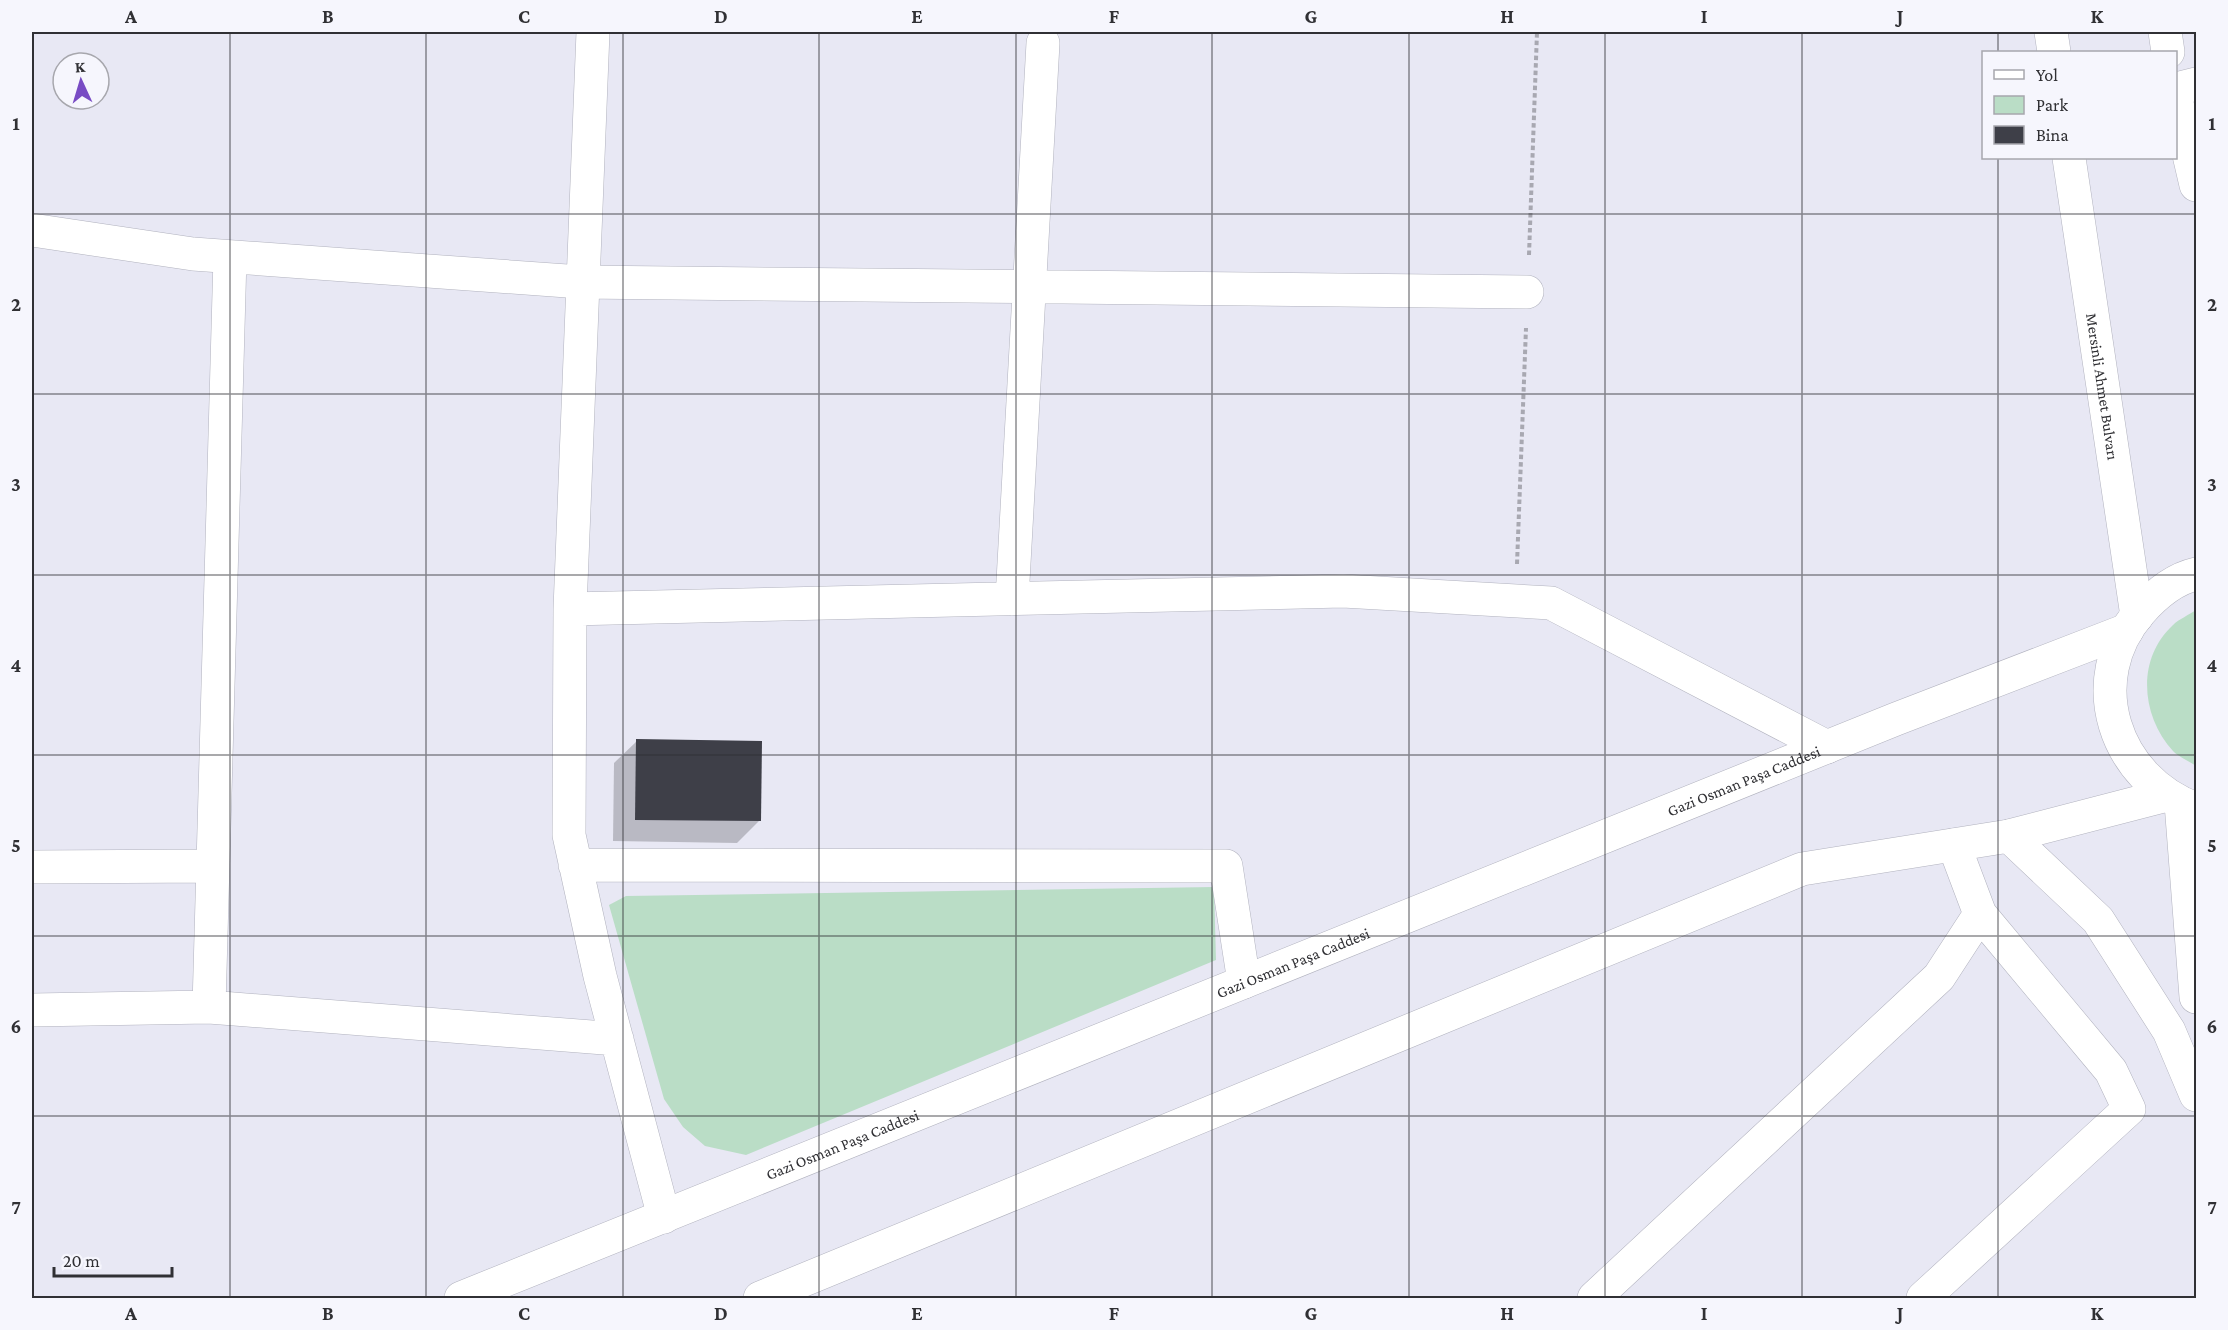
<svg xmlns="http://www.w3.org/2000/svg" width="2228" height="1330" font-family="'Crimson Pro',serif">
<rect width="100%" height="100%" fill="#e8e8f4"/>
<path fill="#baddc6" d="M2196,610v156c-7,-5 -17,-9 -23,-15 -32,-35 -37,-92 0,-126 6,-6 16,-10 23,-15z
M1214,887l2,73 -470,195 -41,-9 -22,-19 -19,-28 -55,-194 17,-9z"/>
<path fill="#0003" d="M637,741l122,80 -22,22 -124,-2 1,-78z"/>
<path fill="#3e3f48" d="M636,739l126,2 -1,80 -126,-1z"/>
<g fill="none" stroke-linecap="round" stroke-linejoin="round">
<g stroke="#b1b2be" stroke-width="34">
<path id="street" d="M593,32l-23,577 -1,226 31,141 64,241
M2176,89l20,-5
M32,230l161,24 388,28 946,10
M1012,599l31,-556
M570,609l773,-18 208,12 276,144
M575,865l651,1 18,116
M32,867l181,-1
M209,1007l21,-750
M32,1010l177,-3 408,32
M1594,1298l345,-321 41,-63 -26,-69
M1923,1298l206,-189 -18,-38 -131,-157"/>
</g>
<g stroke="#b1b2be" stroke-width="34">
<g id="secondary">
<path d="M2051,32l3,20"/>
<path d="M2165,32l3,20"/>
<path d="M2176,99l20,86"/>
<path id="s1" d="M2069,158l68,458"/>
<path d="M2196,574c-22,5 -41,21 -56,38 -59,68 -26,167 56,197"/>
<path d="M2181,803l15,194"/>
<path d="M2009,836l89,84 71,111 27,64"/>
<path id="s2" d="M461,1298l1435,-579 231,-89"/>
<path d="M760,1298l1042,-429 207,-33 158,-41"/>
</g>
</g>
<path stroke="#a8a8b1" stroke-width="4" stroke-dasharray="4.5 3" stroke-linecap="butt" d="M1529,255l8,-223
M1517,564l9,-236"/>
<use href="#street" stroke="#fff" stroke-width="33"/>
<use href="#secondary" stroke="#fff" stroke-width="33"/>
</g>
<path fill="none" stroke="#303034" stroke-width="1.5" stroke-opacity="0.55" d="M230,32v1266M426,32v1266M623,32v1266M819,32v1266M1016,32v1266M1212,32v1266M1409,32v1266M1605,32v1266M1802,32v1266M1998,32v20M1998,158v1140M32,214h2164M32,394h2164M32,575h2164M32,755h2164M32,936h2164M32,1116h2164"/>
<g text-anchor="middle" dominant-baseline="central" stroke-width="6" stroke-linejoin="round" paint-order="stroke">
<g font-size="16" fill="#303034" stroke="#f6f6fd">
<text stroke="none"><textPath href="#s1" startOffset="231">Mersinli Ahmet Bulvarı</textPath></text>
<text stroke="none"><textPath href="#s2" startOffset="1383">Gazi Osman Paşa Caddesi</textPath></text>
<text stroke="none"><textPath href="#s2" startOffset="897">Gazi Osman Paşa Caddesi</textPath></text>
<text stroke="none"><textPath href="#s2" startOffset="411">Gazi Osman Paşa Caddesi</textPath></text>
</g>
</g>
<rect width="2228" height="1330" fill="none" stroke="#f6f6fd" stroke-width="66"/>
<rect x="1982" y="51" width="195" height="108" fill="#f6f6fd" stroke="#a7a7ad" stroke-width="1.5"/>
<rect x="1994" y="70" width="30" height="9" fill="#ffffff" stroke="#a7a7ad" stroke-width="1.5"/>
<text x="2036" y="81" font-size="18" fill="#303034">Yol</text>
<rect x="1994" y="96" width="30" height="18" fill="#baddc6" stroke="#a7a7ad" stroke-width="1.5"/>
<text x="2036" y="111" font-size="18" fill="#303034">Park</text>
<rect x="1994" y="126" width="30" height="18" fill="#3e3f48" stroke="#a7a7ad" stroke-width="1.5"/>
<text x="2036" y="141" font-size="18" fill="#303034">Bina</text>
<g transform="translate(81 81) rotate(356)"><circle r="28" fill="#f6f6fd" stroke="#a7a7ad" stroke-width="1.5"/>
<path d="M0-4.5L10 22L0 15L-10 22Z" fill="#784bc4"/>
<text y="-9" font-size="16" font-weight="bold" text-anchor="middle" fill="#303034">K</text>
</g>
<path d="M54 1267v9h118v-9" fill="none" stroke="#303034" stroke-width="3"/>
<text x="63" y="1267" font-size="18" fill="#303034" stroke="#f6f6fd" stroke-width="4.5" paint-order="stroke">20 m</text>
<rect x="33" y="33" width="2162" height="1264" fill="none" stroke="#303034" stroke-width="2"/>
<g font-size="20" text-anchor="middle" font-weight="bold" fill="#303034">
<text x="131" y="23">A</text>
<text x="328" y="23">B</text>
<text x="524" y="23">C</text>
<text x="721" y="23">D</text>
<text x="917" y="23">E</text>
<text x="1114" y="23">F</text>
<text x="1311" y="23">G</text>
<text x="1507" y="23">H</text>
<text x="1704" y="23">I</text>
<text x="1900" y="23">J</text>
<text x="2097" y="23">K</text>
<text x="16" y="130">1</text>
<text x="2212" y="130">1</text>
<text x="16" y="311">2</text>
<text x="2212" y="311">2</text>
<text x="16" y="491">3</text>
<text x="2212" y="491">3</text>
<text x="16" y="672">4</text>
<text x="2212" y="672">4</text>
<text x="16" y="852">5</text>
<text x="2212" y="852">5</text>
<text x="16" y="1033">6</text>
<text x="2212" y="1033">6</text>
<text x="16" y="1214">7</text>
<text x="2212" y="1214">7</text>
<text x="131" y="1320">A</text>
<text x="328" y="1320">B</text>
<text x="524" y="1320">C</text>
<text x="721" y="1320">D</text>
<text x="917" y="1320">E</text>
<text x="1114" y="1320">F</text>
<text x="1311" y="1320">G</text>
<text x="1507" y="1320">H</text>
<text x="1704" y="1320">I</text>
<text x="1900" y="1320">J</text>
<text x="2097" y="1320">K</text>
</g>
</svg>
